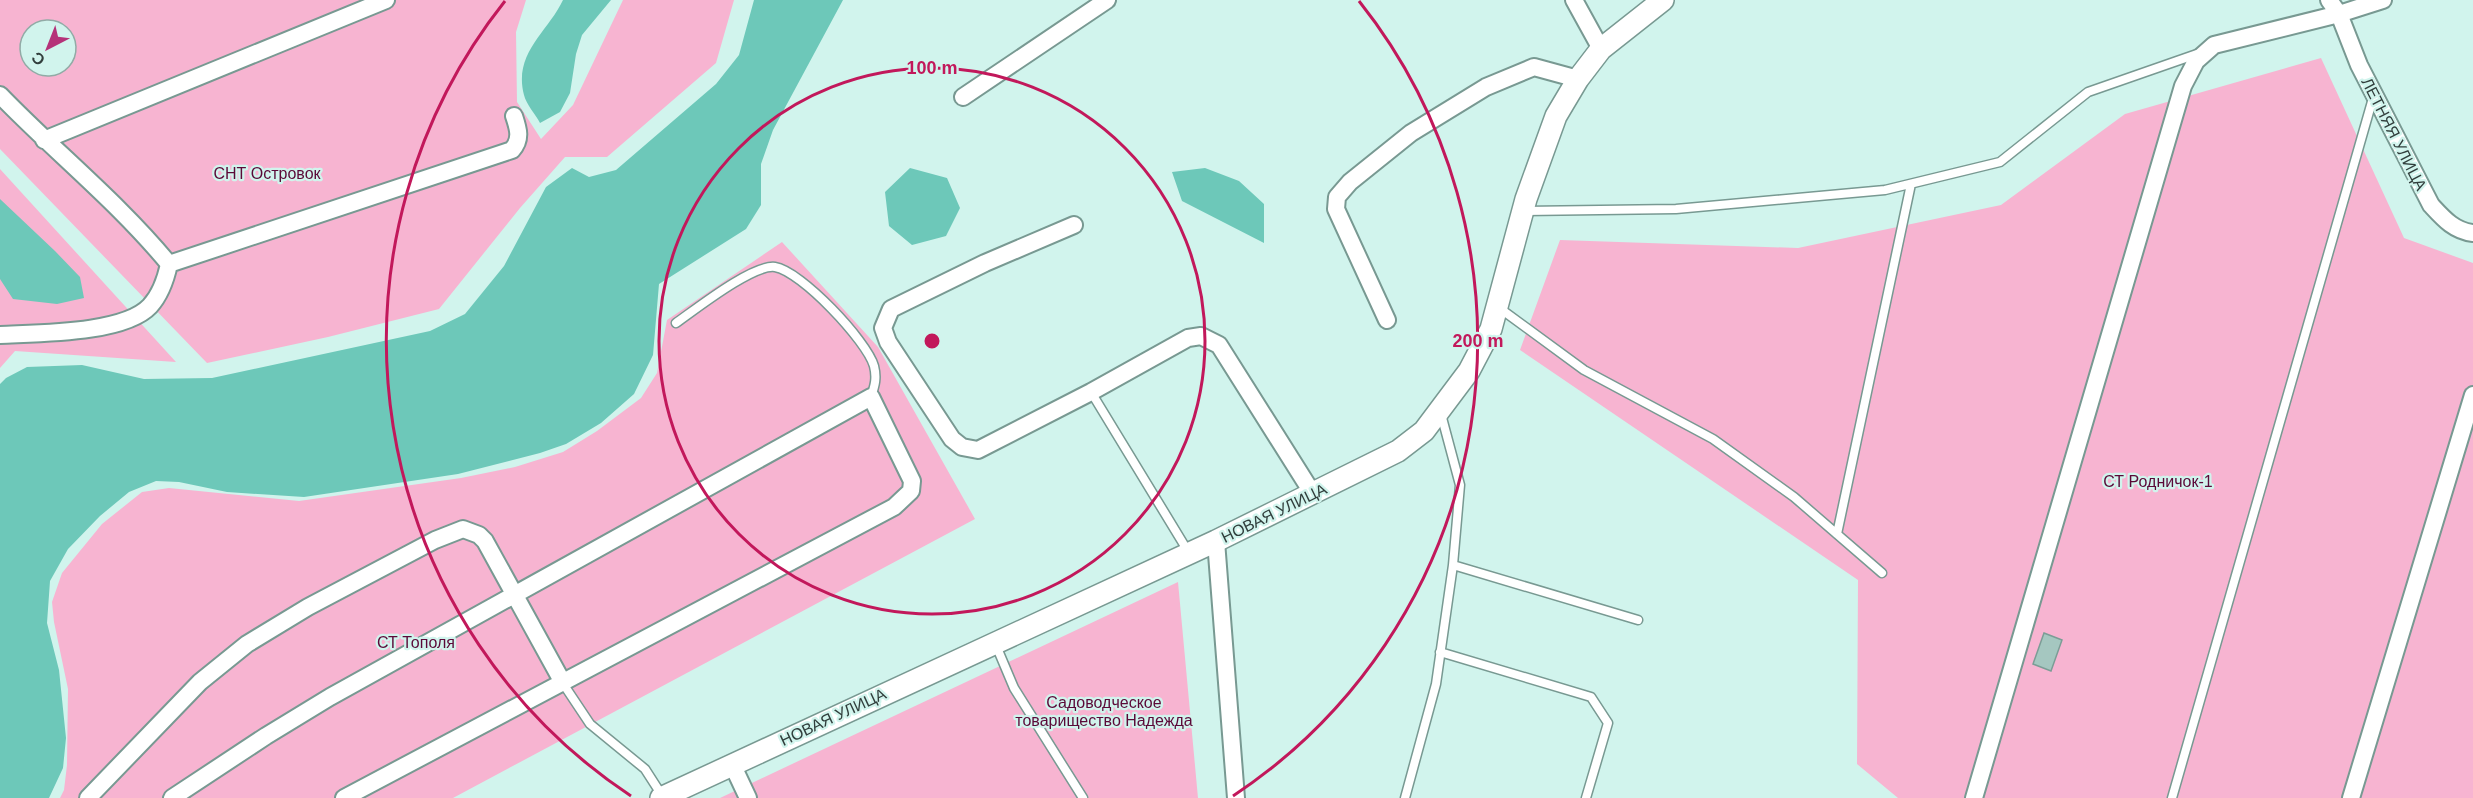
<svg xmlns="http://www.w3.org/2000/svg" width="2473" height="798" font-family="Arial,sans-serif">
<rect width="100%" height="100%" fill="#d1f4ed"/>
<path fill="#f7b4d1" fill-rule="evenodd" d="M0,0h526l-10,32 1,70 24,37 32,-34 50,-105h111l-18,63 -109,94h-42l-45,51 -81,101 -111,28 -121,26 -207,-214zM30,30h36v36h-36z
M2321,58l83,180 69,25v535h-575l-41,-34 1,-184 -338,-230 40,-110 238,8 203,-43 124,-91z
M0,169l176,193 -161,-11 -15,17z
M782,242l96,105 97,172 -522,279h-393l4,-8 3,-25 1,-76 -14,-67 -2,-20 10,-29 40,-49 40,-32 27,-4 130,13 162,-23 54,-11 48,-15 34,-21 44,-33 16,-25 10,-53z
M1178,582l20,216h-478z"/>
<path fill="#6dc8b9" d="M563,0h48l-29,35 -6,19 -6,39 -10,19 -20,11c-4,-8 -14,-19 -16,-28 -11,-42 24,-63 39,-95z
M754,0h89l-70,130 -12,34v41l-15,24 -87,55 -6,71 -19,39 -33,29 -35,21 -26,9 -82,21 -154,23 -77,-5 -48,-10 -23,-1 -27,11 -29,24 -32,33 -18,32 -3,42 12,47 7,68 -3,30 -14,30h-49v-414l6,-6 21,-11 55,-2 62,14 68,-1 218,-47 35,-17 39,-48 42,-79 26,-19 17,9 27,-7 100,-86 23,-29z
M910,168l37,10 13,30 -14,28 -34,9 -23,-19 -4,-34z
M1205,168l34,13 25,23v39l-82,-42 -10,-29z
M0,199l55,52 25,26 4,21 -27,6 -44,-5 -13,-20z"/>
<path fill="#a5c7c0" stroke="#7c9d96" stroke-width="1.5" d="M2044,633l18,7 -11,31 -18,-7z"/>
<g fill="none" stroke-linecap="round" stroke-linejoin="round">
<g stroke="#789992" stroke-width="11">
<path id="service" d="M1523,211l153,-2 209,-19 115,-28 88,-70 109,-38
M1498,307l86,63 129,69 81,58 88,76
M676,323c20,-14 77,-59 99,-56 26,4 92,74 99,99 3,12 1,19 -3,31
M1091,392l98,161
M1837,534l74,-350
M1453,565l185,55
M995,643l19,45 69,110
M1440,652l151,45 17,26 -22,75
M562,682l28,42 55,45 18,28
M1405,798l31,-114 17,-119 7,-80 -19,-71
M2172,798l201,-700"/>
</g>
<g stroke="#789992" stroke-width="20">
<path id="minor" d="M1574,0l27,49
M2329,0l10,14 20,51 72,140c12,13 23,26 42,28
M0,95c55,57 118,107 169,169 -3,14 -9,31 -19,42 -26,28 -113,27 -150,29
M963,97l144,-97
M44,140l342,-140
M1074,225l-89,38 -94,46 -8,19 5,14 64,97 10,8 16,3 113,-58 97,-54 13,-2 18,9 94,149
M169,264l343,-114c10,-11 6,-22 2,-34
M1387,320l-51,-111 1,-12 13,-15 61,-49 75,-46 48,-20 44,12
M1216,541l20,257
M732,764l16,34
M88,798l112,-116 47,-38 61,-37 127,-67 28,-11 16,6 6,6 77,140
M172,798l94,-62 64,-39 541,-300 41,84 -1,10 -17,16 -550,291
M1974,798l209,-712 13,-25 18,-16 125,-31 44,-14
M2351,798l122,-403"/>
</g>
<g stroke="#789992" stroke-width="24">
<path id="tertiary" d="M661,798l555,-257 182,-90 26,-20 45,-60 22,-42 35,-130 30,-83 22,-37 23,-30 62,-49"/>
</g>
<use href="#service" stroke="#fff" stroke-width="8"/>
<use href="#minor" stroke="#fff" stroke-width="16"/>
<use href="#tertiary" stroke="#fff" stroke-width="21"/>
</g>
<g fill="none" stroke="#c2185b" stroke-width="3">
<circle cx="932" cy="341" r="273"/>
<path d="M631 796A546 546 0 0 1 505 1M1359 1A546 546 0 0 1 1233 796"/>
</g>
<g text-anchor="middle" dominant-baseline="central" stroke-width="4.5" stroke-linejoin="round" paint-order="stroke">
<g font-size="16" fill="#313e3c" stroke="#d1f4ed">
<text transform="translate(2394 134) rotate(63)">ЛЕТНЯЯ УЛИЦА</text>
<text transform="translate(1274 513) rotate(-26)">НОВАЯ УЛИЦА</text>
<text transform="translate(833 717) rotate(-25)">НОВАЯ УЛИЦА</text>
</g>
<g font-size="16" fill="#5b0938" stroke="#d1f4ed">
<text x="267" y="173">СНТ Островок</text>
<text x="2158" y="481">СТ Родничок-1</text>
<text x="416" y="642">СТ Тополя</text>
<text x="1104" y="702">Садоводческое<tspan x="1104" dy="18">товарищество Надежда</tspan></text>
</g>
</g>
<circle cx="932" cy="341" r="9" fill="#c2185b" stroke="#d1f4ed" stroke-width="3"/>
<g font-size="18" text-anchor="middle" font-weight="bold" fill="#c2185b" stroke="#d1f4ed" stroke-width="4.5" stroke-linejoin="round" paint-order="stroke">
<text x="932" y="74">100 m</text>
<text x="1478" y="347">200 m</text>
</g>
<g transform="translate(48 48) rotate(222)"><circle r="28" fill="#d1f4ed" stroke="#91aba6" stroke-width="1.5"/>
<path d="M0-4.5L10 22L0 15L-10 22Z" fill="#b53279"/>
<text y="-9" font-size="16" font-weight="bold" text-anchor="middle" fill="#313e3c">С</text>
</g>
</svg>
